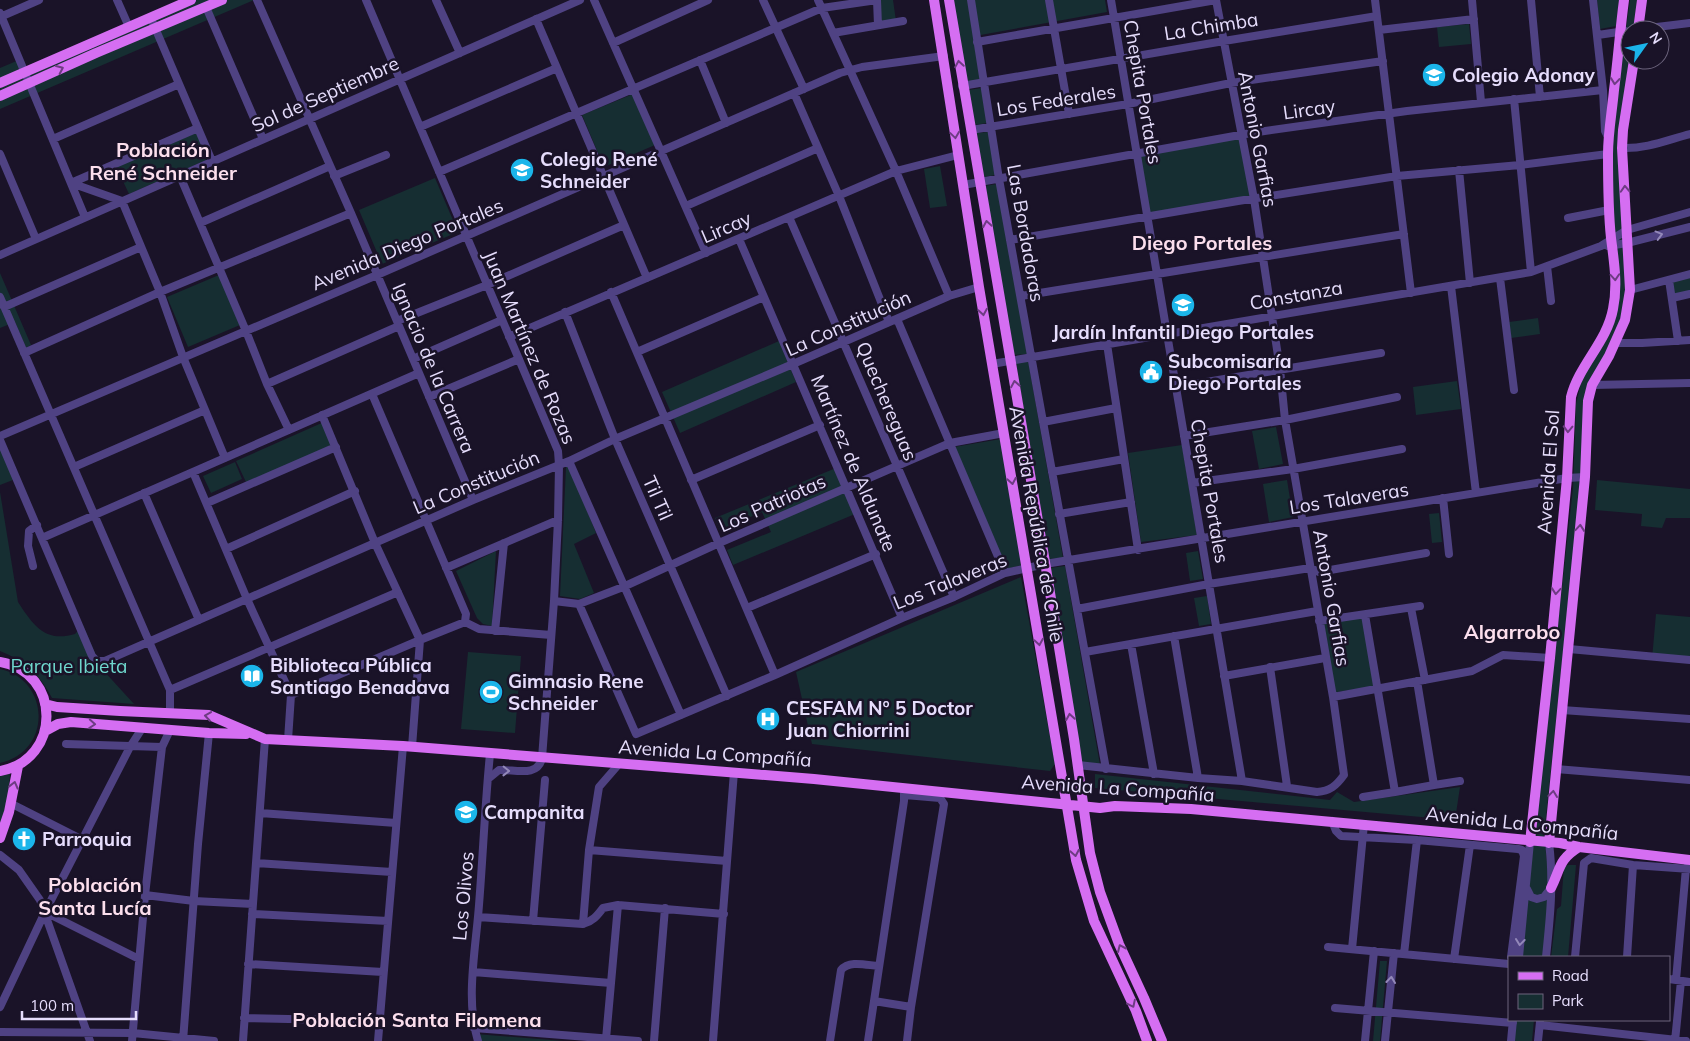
<svg xmlns="http://www.w3.org/2000/svg" width="1690" height="1041" font-family="Mulish,sans-serif">
<rect width="100%" height="100%" fill="#1a1328"/>
<path fill="#162e32" d="M191,0h63l-254,109v-41l19,-8 6,12z
M876,0h17l3,21 -20,3z
M952,0h16l12,79 -14,4z
M975,0h130l2,12 -132,24z
M1597,0h22l-3,26 -16,3z
M1630,0h7l-4,30h-3v23l-10,78 6,167 -5,27 -30,56 -47,455 6,52 -5,69h-24l52,-469 3,-84 6,-25 27,-45 5,-119 -2,-40 1,-54z
M1469,24l2,20 -32,3 -2,-20z
M982,88l6,35 -15,2 -5,-35z
M633,94l22,51 -51,22 -22,-52z
M200,129l13,28 -84,37 -13,-28z
M989,132l7,43 -14,2 -6,-44z
M1240,138l12,61 -105,19 -10,-63z
M940,166l7,40 -17,2 -6,-39z
M435,178l23,54 -76,32 -23,-54z
M997,184l31,170 -14,1 -30,-169z
M0,273l31,72 -5,3 -11,-26 -15,6z
M1690,274v20l-18,4 -3,-18z
M219,275l21,50 -52,22 -21,-50z
M1538,318l2,16 -29,4 -2,-16z
M779,341l17,41 -116,51 -18,-41z
M1028,360l35,198 -14,1 -33,-196z
M1457,381l4,28 -45,6 -3,-28z
M324,422l9,24 -87,36 -10,-21z
M1276,427l7,37 -24,5 -7,-38z
M1001,439l21,126 -16,4 -52,-122z
M0,442l18,36 -18,7z
M1182,445l15,90 -56,7 -13,-89z
M235,462l7,17 -31,14 -8,-17z
M569,466l27,67 -22,11 20,49 -14,6 -20,-3 6,-129z
M836,468l19,46 -122,51 -6,-15 44,-18 -9,-20 -42,18 -5,-12z
M1287,480l6,37 -24,5 -6,-38z
M1597,480l93,9v29h-24l-4,10 -21,-2 1,-12 -47,-4z
M0,492l18,110c15,23 27,41 57,32l8,-9 19,44 32,35 -82,-6c-11,-22 -28,-38 -52,-47z
M1439,513l3,29 -10,1 -3,-29z
M496,551l-4,75 -9,-2 -6,-6 -21,-47z
M1198,551l5,28 -13,2 -4,-28z
M1065,566l35,199 -19,-3 -31,-194z
M1021,577l34,187 -5,7 -238,-27 -16,-72z
M1207,596l4,28 -12,2 -5,-28z
M1656,614l34,3v45l-38,-3z
M1365,615l11,71 -45,7 -12,-72z
M468,652l53,4 -6,77 -54,-4z
M0,669c51,11 52,83 0,94z
M10,774l-2,23 -8,32v-53z
M1095,774l235,26 7,-8 17,10 106,-15 -5,33 -360,-32z
M1568,865h8l-8,92h-17l6,-48 4,-3 3,-39z
M1380,961h7l-7,80h-7z
M1516,1020h18l-2,21h-18z
M475,1034l89,7h-85z"/>
<g fill="none" stroke-linecap="round" stroke-linejoin="round">
<path stroke="#4f4283" stroke-width="8" d="M117,0l12,27
M257,0l94,213 122,287
M366,0l192,451 1,14 -1,55 -4,81 -12,157c-4,20 -28,11 -43,12l-11,9
M436,0l24,53
M594,0l112,253
M763,0l41,89
M818,0l78,171 53,125
M877,0l1,25
M971,0l28,179 107,590
M1049,0l20,114
M1111,0l131,781
M1375,0l36,293
M1472,0l9,102
M1531,0l9,97
M1593,0l10,90 2,41 2,4
M206,7l57,132
M0,13l85,204
M0,17l39,-17
M536,19l111,259
M153,23l59,138
M1379,30l95,-11
M1632,30l58,-7
M833,33l70,-12
M1598,35l27,-4
M977,42l239,-42 38,199 26,170 5,51 48,277 11,78c-8,11 -14,16 -27,17l-75,-11 -44,-3 -120,-13
M613,43l95,-43
M700,60l26,63
M962,86l262,-45 153,-25
M794,93l45,103 50,126
M1514,99l17,173
M420,127l137,-59
M971,130l157,-26 103,-21 152,-22
M53,139l126,-55
M1622,148c24,1 45,-8 68,-14
M0,154l36,85
M1459,170l11,113
M439,172l383,-164 55,-8
M180,176l66,155 21,53 22,46
M334,176l52,-21
M71,183l51,18 38,91 23,65 42,101
M71,183l127,-55
M963,185l288,-52 156,-22 196,-21
M686,206l132,-58
M789,217l165,380
M1568,218l41,-8
M200,223l130,-57
M739,239l163,379
M1010,240l228,-39 159,-25 123,-11 88,-11
M1608,246l19,-3 63,-16
M0,255l580,-255
M1547,266l4,35
M1500,278l14,112
M1669,280l9,61
M1451,286l25,207
M1630,290l60,-16
M611,292l164,383
M1021,296l383,-62
M0,297l170,393v24
M1672,298l18,-4
M4,307l137,-60
M565,312l50,127 112,257
M897,319l108,254
M397,321l90,-36 137,-60
M509,337l387,-166 62,-16
M1616,343h26l48,-3
M1107,344l31,206
M637,352l127,-55
M24,353l136,-61 191,-79
M413,359l89,-39
M992,364l539,-92 70,-26 26,-16 63,-18
M267,384l132,-58
M1592,385l98,-2
M1176,387l205,-34
M372,394l94,220 -1,8
M429,397l90,-38
M322,415l53,128 45,97 -8,107
M1043,422l73,-14
M0,436l377,-161 463,-202 22,-6 82,-11
M1184,436l101,-16 112,-23
M0,440l92,216 5,5h8l368,-161 96,-39 46,-22 178,-75 156,-68 30,-9
M569,461l112,254
M74,467l131,-57
M193,472l54,127 44,96 -3,45
M1052,472l72,-13
M691,480l129,-55
M1192,483l101,-14 109,-20
M144,493l55,127
M1443,498l6,56
M207,503l129,-56
M1059,514l72,-12
M42,538l377,-165
M226,549l129,-58
M33,566l-5,-20 1,-15 8,-6
M446,568l112,-48
M554,601l25,3 44,-17 96,-44 231,-100 54,-10
M579,604l57,130 139,-59 127,-57 52,-21 51,-24 40,-9 522,-86 18,-1
M747,608l129,-54
M1411,608l14,72
M1077,609l132,-25 101,-16 9,4 107,-19
M1319,621l101,-15
M495,631l9,-88
M1174,636l24,142
M1131,644l23,130
M1569,649l121,11
M1085,652l232,-41
M1270,667l17,119
M1224,676l101,-18
M1417,681l17,104 26,-4
M170,690l228,-98
M291,695l129,-55 45,-18 14,7 72,6
M1333,697l139,-26 31,-16 47,3
M1562,710l128,9
M66,744l96,3
M1556,769l134,11
M1395,792l39,-7
M905,795l35,3 4,6 -33,203 -4,34
M1363,797l32,-5 -30,-177
M10,803l73,37
M260,813l136,10
M1332,821l4,10 5,5 76,4 101,9 4,1 2,6 -13,101
M589,850l138,11
M0,855l19,15 21,30 50,141
M256,863l136,9
M1527,889l4,8 6,2 7,-2 7,-9
M145,895l49,6 59,3
M45,912l94,47
M252,914l136,7
M478,917l105,7c10,-3 14,-8 20,-16l15,-3 106,9
M533,921l12,-141
M583,924l6,-74 10,-63 20,-23
M1328,947l181,17
M1352,949l12,-125
M1404,954l13,-114
M1519,957l11,-115
M1546,957c4,-38 8,-76 3,-114
M1575,957l9,-94 7,-5 42,7 57,4
M1627,957l6,-92
M1454,959l16,-114
M248,964l135,8
M473,972l138,11
M1669,979l21,3
M1676,980l10,-112
M874,1001l37,6
M0,1007l45,-95 85,-165 13,-20
M1335,1008l178,15
M244,1018l137,3
M1540,1025l146,16
M474,1028l164,13
M0,1032l133,1 81,8
M606,1039l12,-134
M132,1041l13,-146 17,-148 8,-17
M183,1041l15,-197 11,-111
M243,1041l22,-302
M378,1041l25,-295
M478,1041c-13,-40 -2,-94 1,-136 4,-50 6,-101 11,-151
M654,1041l11,-133
M713,1041l21,-269
M830,1041l11,-71c8,-10 25,-5 37,-4
M868,1041l36,-240v-10
M1365,1041l9,-90
M1385,1041l9,-88
M1511,1041l2,-21
M1538,1041l2,-19
M1675,1041l6,-60"/>
<path stroke="#d56ef2" stroke-width="10" d="M934,0l45,287 97,573 18,61 42,90 11,30
M949,0l95,556 30,183 16,114 10,39 19,52 25,54 18,43
M1638,30l4,-30
M0,83l191,-83
M0,96l96,-43 126,-53
M0,662c62,10 62,98 0,109
M45,704l12,3 63,4 89,4 56,24 138,7 411,33 286,29 15,-2 76,3 369,34 19,4 111,13
M45,731l13,-7 13,-2 138,11 37,1
M0,838l9,-26 9,-46
M1530,842l20,-184 17,-180 4,-81c8,-32 36,-55 42,-88 5,-24 1,-47 -2,-71 -3,-28 -3,-56 -3,-84 0,-21 4,-42 6,-64 4,-30 6,-60 10,-90
M1549,843l36,-366 3,-76 4,-16 17,-29 16,-36 5,-30 -8,-142 1,-18 11,-70
M1551,888c10,-20 7,-28 28,-41"/>
</g>
<defs><path id="oneway-chevron" d="M-2-3.5L2.5 0L-2 3.5" fill="none" stroke-width="1.6" stroke-linecap="round" stroke-linejoin="round" transform="scale(1.25)"/></defs>
<g stroke="#6e3c83">
<use href="#oneway-chevron" transform="translate(959 64) rotate(-99)"/>
<use href="#oneway-chevron" transform="translate(60 69) rotate(-25)"/>
<use href="#oneway-chevron" transform="translate(1615 81) rotate(96)"/>
<use href="#oneway-chevron" transform="translate(955 135) rotate(82)"/>
<use href="#oneway-chevron" transform="translate(1625 189) rotate(-93)"/>
<use href="#oneway-chevron" transform="translate(987 224) rotate(-100)"/>
<use href="#oneway-chevron" transform="translate(1615 277) rotate(86)"/>
<use href="#oneway-chevron" transform="translate(983 312) rotate(81)"/>
<use href="#oneway-chevron" transform="translate(1015 384) rotate(-100)"/>
<use href="#oneway-chevron" transform="translate(1568 429) rotate(92)"/>
<use href="#oneway-chevron" transform="translate(1012 481) rotate(80)"/>
<use href="#oneway-chevron" transform="translate(1580 528) rotate(-85)"/>
<use href="#oneway-chevron" transform="translate(1556 591) rotate(95)"/>
<use href="#oneway-chevron" transform="translate(1039 642) rotate(81)"/>
<use href="#oneway-chevron" transform="translate(208 716) rotate(-172)"/>
<use href="#oneway-chevron" transform="translate(1070 717) rotate(-99)"/>
<use href="#oneway-chevron" transform="translate(92 724) rotate(4)"/>
<use href="#oneway-chevron" transform="translate(14 785) rotate(-76)"/>
<use href="#oneway-chevron" transform="translate(1553 794) rotate(-83)"/>
<use href="#oneway-chevron" transform="translate(1075 853) rotate(80)"/>
<use href="#oneway-chevron" transform="translate(1121 948) rotate(-114)"/>
<use href="#oneway-chevron" transform="translate(1132 1004) rotate(64)"/>
</g>
<g stroke="#9388b9">
<use href="#oneway-chevron" transform="translate(1659 235) rotate(-15)"/>
<use href="#oneway-chevron" transform="translate(506 771) rotate(1)"/>
<use href="#oneway-chevron" transform="translate(1520 942) rotate(97)"/>
<use href="#oneway-chevron" transform="translate(1391 980) rotate(-84)"/>
</g>
<defs>
<g id="school-disc" transform="scale(1.25)"><circle r="9.5" fill="#1bb5ea" stroke="#1a1328"/><path d="M0-5L7-2L0 1L-7-2ZM-4 1L0 2.5L4 1V4Q0 6-4 4Z" fill="#fff"/></g>
<g id="civic-disc" transform="scale(1.25)"><circle r="9.5" fill="#1bb5ea" stroke="#1a1328"/><path d="M-.6-6.5H3V-4.5H.6V-3L4-1V1h2V6H-6V1h2V-1L-.6-3ZM-1.2 2.5V6h2.4V2.5Z" fill="#fff"/></g>
<g id="library-disc" transform="scale(1.25)"><circle r="9.5" fill="#1bb5ea" stroke="#1a1328"/><path d="M-6-4Q-3-5.5-.7-3.5V5Q-3 3-6 4ZM6-4Q3-5.5 .7-3.5V5Q3 3 6 4Z" fill="#fff"/></g>
<g id="stadium-disc" transform="scale(1.25)"><circle r="9.5" fill="#1bb5ea" stroke="#1a1328"/><path d="M0-5a6.5 5 0 1 0 0 10a6.5 5 0 1 0 0-10ZM-3.5-1.8h7v3.6h-7Z" fill="#fff"/></g>
<g id="hospital-disc" transform="scale(1.25)"><circle r="9.5" fill="#1bb5ea" stroke="#1a1328"/><path d="M-5-5h3v3.5h4V-5h3V5h-3V1.5h-4V5h-3Z" fill="#fff"/></g>
<g id="church-disc" transform="scale(1.25)"><circle r="9.5" fill="#1bb5ea" stroke="#1a1328"/><path d="M-1.2-6h2.4v3.5h3.3v2.4h-3.3V6h-2.4V-.1h-3.3v-2.4h3.3Z" fill="#fff"/></g>
</defs>
<g fill-rule="evenodd">
<use href="#school-disc" x="1434" y="75"/>
<use href="#school-disc" x="522" y="170"/>
<use href="#school-disc" x="1183" y="305"/>
<use href="#civic-disc" x="1151" y="372"/>
<use href="#library-disc" x="252" y="676"/>
<use href="#stadium-disc" x="491" y="692"/>
<use href="#hospital-disc" x="768" y="719"/>
<use href="#school-disc" x="466" y="812"/>
<use href="#church-disc" x="24" y="839"/>
</g>
<g text-anchor="middle" dominant-baseline="central" stroke-width="5" stroke-linejoin="round" paint-order="stroke">
<g font-size="19" fill="#e6ddfc" stroke="#1a1328">
<text transform="translate(1211 26) rotate(-9)">La Chimba</text>
<text transform="translate(1143 92) rotate(80)">Chepita Portales</text>
<text transform="translate(325 94) rotate(-24)">Sol de Septiembre</text>
<text transform="translate(1056 100) rotate(-9)">Los Federales</text>
<text transform="translate(1309 109) rotate(-8)">Lircay</text>
<text transform="translate(1258 139) rotate(79)">Antonio Garfias</text>
<text transform="translate(726 227) rotate(-23)">Lircay</text>
<text transform="translate(1026 233) rotate(80)">Las Bordadoras</text>
<text transform="translate(407 244) rotate(-23)">Avenida Diego Portales</text>
<text transform="translate(1296 295) rotate(-10)">Constanza</text>
<text transform="translate(848 323) rotate(-24)">La Constitución</text>
<text transform="translate(530 347) rotate(67)">Juan Martínez de Rozas</text>
<text transform="translate(434 368) rotate(67)">Ignacio de la Carrera</text>
<text transform="translate(887 401) rotate(67)">Quechereguas</text>
<text transform="translate(854 463) rotate(67)">Martínez de Aldunate</text>
<text transform="translate(1548 472) rotate(-86)">Avenida El Sol</text>
<text transform="translate(476 482) rotate(-23)">La Constitución</text>
<text transform="translate(1210 491) rotate(80)">Chepita Portales</text>
<text transform="translate(658 498) rotate(66)">Til Til</text>
<text transform="translate(1349 498) rotate(-9)">Los Talaveras</text>
<text transform="translate(772 503) rotate(-24)">Los Patriotas</text>
<text transform="translate(1037 524) rotate(80)">Avenida República de Chile</text>
<text transform="translate(950 581) rotate(-22)">Los Talaveras</text>
<text transform="translate(1332 598) rotate(80)">Antonio Garfias</text>
<text transform="translate(715 753) rotate(4)">Avenida La Compañía</text>
<text transform="translate(1118 788) rotate(4)">Avenida La Compañía</text>
<text transform="translate(1522 823) rotate(6)">Avenida La Compañía</text>
<text transform="translate(463 896) rotate(-85)">Los Olivos</text>
</g>
<g font-size="19" font-weight="bold" fill="#e6ddfc" stroke="#1a1328" text-anchor="start">
<text x="1452" y="75">Colegio Adonay</text>
<text x="540" y="159">Colegio René<tspan x="540" dy="22">Schneider</tspan></text>
<text x="1183" y="332" text-anchor="middle">Jardín Infantil Diego Portales</text>
<text x="1168" y="361">Subcomisaría<tspan x="1168" dy="22">Diego Portales</tspan></text>
<text x="270" y="665">Biblioteca Pública<tspan x="270" dy="22">Santiago Benadava</tspan></text>
<text x="508" y="681">Gimnasio Rene<tspan x="508" dy="22">Schneider</tspan></text>
<text x="786" y="708">CESFAM N° 5 Doctor<tspan x="786" dy="22">Juan Chiorrini</tspan></text>
<text x="484" y="812">Campanita</text>
<text x="42" y="839">Parroquia</text>
</g>
<g font-size="19" fill="#6fd7cd" stroke="#1a1328">
<text x="69" y="666">Parque Ibieta</text>
</g>
<g font-size="20" font-weight="bold" fill="#fcdfed" stroke="#1a1328">
<text x="163" y="149">Población<tspan x="163" dy="23">René Schneider</tspan></text>
<text x="1202" y="242">Diego Portales</text>
<text x="1512" y="631">Algarrobo</text>
<text x="95" y="884">Población<tspan x="95" dy="23">Santa Lucía</tspan></text>
<text x="417" y="1019">Población Santa Filomena</text>
</g>
</g>
<rect x="1508" y="956" width="162" height="65" fill="#1a1328" stroke="#6c647d"/>
<rect x="1518" y="972" width="25" height="8" fill="#d56ef2" stroke="#6c647d"/>
<text x="1552" y="981" font-size="15" fill="#e6ddfc">Road</text>
<rect x="1518" y="994" width="25" height="15" fill="#162e32" stroke="#6c647d"/>
<text x="1552" y="1006" font-size="15" fill="#e6ddfc">Park</text>
<g transform="translate(1645 45) rotate(57)"><circle r="24" fill="#1a1328" stroke="#6c647d"/>
<path d="M0-4L9 19L0 12L-9 19Z" fill="#1bb5ea"/>
<text y="-8" font-size="14" font-weight="bold" text-anchor="middle" fill="#e6ddfc">N</text>
</g>
<path d="M22 1011v8h114v-8" fill="none" stroke="#e6ddfc" stroke-width="2.5"/>
<text x="30" y="1011" font-size="15" fill="#e6ddfc" stroke="#1a1328" stroke-width="4" paint-order="stroke">100 m</text>
</svg>
